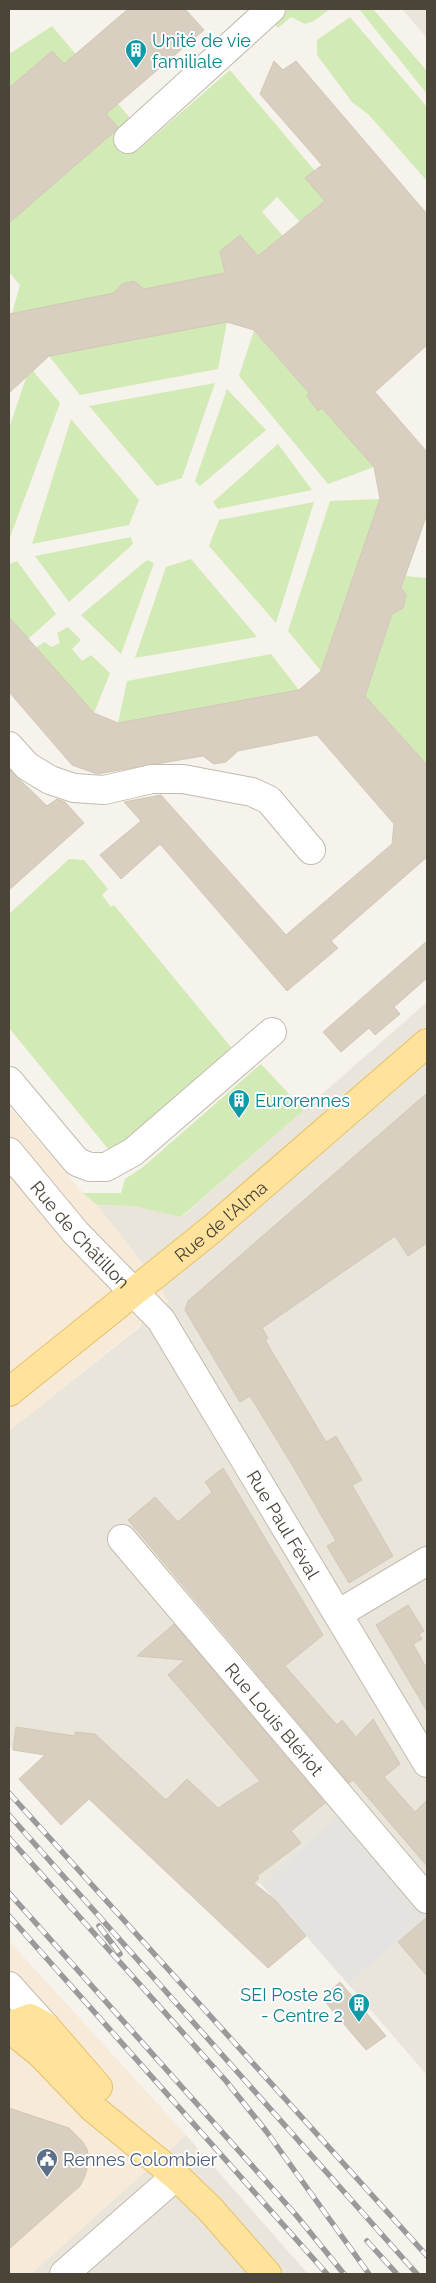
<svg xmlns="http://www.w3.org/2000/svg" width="436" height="2283" font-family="Raleway,sans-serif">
<rect width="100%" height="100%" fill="#f6f3ec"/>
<path fill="#eae5da" d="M402,9h25v29z
M427,1002v911l-88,-98 -78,69 -7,-1 -159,-149 -19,-2 -1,4 -59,-9 -3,23 -4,-4v-315l132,-105 12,-49 -56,-72 36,1 49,11z
M427,1917v158l-79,-91z
M186,2135l122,139h-277z"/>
<path fill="#f7ead8" d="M9,1106l74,87 14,12 56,72 16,25 -160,129z
M9,1941l177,194 -155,139h-22z"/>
<path fill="#d2eab5" d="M277,9h53l-16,12 -9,3 -14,-7 -13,11 -9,-10z
M359,9h14l54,62v23z
M350,17l77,90v74l-58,-66 -17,-13 -35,-47v-15z
M52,26l78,92 -11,10 18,23 93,-81 85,101 10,30 -25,21 -23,-25 -15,15 21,24 -25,20 -18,-20 -20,15 5,22 -86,17 -5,-9 -12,3 -4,9 -106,20 8,-28 -11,-13v-49l109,-95 -66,-77 -43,37v-34z
M227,322l-9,47 -138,26 -31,-39z
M254,330l55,63 -2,3 11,14 4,-2 52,59 -46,17 -89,-108z
M33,371l27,32 -51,137v-112l17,-50z
M215,383l-33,95 -25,8 -68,-80z
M227,389l39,41 -66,56 -5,-5z
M71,419l68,81 -10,25 -97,19z
M278,444l34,46 -94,19 -5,-7z
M380,499l-59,172 -33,-40 42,-130z
M314,502l-38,121 -67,-77 10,-26z
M131,537l2,7 -64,58 -34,-46z
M191,559l66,78 -122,21 31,-91z
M147,560l7,3 -33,91 -40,-39z
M17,561l39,53 -28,25 -19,-22v-53z
M406,576l21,2v187l-49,-55 -19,4 35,-105 5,1 4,-2 3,-13 -6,-4z
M68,627l13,13 -9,9 10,12 9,-6 19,18 -16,40 -59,-65 10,-6 6,5 9,-4 -3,-10z
M271,654l28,36 -181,33 9,-42z
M69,859l15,1 24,29 -6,6 9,12 3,-2 121,147 -122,103 -104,-127v-114z
M261,1064l43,46 -123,107 -48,-11 -36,-1 -14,-12h38l4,-14 18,-12z"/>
<path fill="#e5e3e0" d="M339,1815l88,98v4l-79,67 -87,-100z"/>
<path fill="#d8cfc1" stroke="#d3c7b4" d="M128,9h57l19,21 -98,84 12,13 -3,4 -106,92v-135l43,-37 12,13z
M274,61l9,9 13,-9 131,153v131l-52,47 52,60v62l-26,74 5,7 -3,13 -11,6 -27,82 62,69v92l-96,84 7,7 -51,43 -127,-147 -39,35 -21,-24 41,-34 -17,-19 37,-7 125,140 106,-91 2,-20 -77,-89 -79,16 -12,11 -12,2 -11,-8 -106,18 -25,-9 -63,-73v-75l85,96 24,10 181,-33 22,-19 59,-172 -6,-32 -52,-59 -4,3 -11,-15 2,-3 -55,-63 -27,-8 -178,34 -40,37v-79l105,-21 8,-9 12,-3 10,8 81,-16 -5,-22 20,-16 18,21 67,-55 -20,-23 17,-13 -62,-71z
M9,769l38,37 10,-7 8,3 19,21 -75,67z
M427,941v37l-33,29 6,7 -25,21 -6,-7 -28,24 -18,-20z
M427,1093v150l-19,13 -13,-20 -133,92 6,10 -3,2 61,102 10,-6 26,44 -10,5 41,71 -44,27 -22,-37 9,-5 -42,-73 -44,-72 -10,6 -55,-92 3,-9z
M223,1468l100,167 -38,31 52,59 5,-5 14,17 17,-18 27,45 -16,13 31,35 12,-12v66l-74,-86 -4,3 -221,-263 27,-23 23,25 34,-30 -7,-10z
M408,1605l16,26 -5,3 3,5 -9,5 14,25v42l-51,-86z
M174,1624l151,179 -34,28 10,12 -44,33 2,2 -5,5 21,17 31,36 -38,32 -179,-169 -28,26 -42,-46 26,-24 -32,-5 3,-23 59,9v-4l20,2 71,66 21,-21 31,29 42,-27 -92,-106 17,-15 -48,-4z
M427,1917v59l-29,-34z
M340,1982l46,54 -20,14 -44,-52z
M9,2108l60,20 13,13 5,8 2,12 -4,15 -5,10 -71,63z"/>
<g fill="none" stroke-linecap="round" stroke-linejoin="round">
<g stroke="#c2bbae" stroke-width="30">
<g id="minor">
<path d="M128,139l143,-130"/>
<path d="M9,746l18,20 23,14 24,8 30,2 48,-11h31l69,13 17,8 42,50"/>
<path d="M9,1081l68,81 13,5h16l27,-15 139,-120"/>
<path id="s1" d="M9,1152l67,81 85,87 266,443"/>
<path id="s2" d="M122,1539l305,360"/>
<path d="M338,1614l89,-53"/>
<path d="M9,1986l36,40"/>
<path d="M64,2274l112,-98"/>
</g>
</g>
<g stroke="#e6c16a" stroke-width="30">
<g id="major">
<path id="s3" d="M9,1392l203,-163 215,-186"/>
<path d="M9,2026l21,-8 15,8 53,61"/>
<path d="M9,2028l32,26 53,55 82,67 34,33 57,65"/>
</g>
</g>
<use href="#minor" stroke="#fff" stroke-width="28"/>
<use href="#major" stroke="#ffe39c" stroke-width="28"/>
<g stroke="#9a9a9a" stroke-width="5.5">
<path id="rail" d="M9,1793l418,463
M9,1815l408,459
M9,1838l217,243 40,50 103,143
M9,1893l287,322 48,59
M9,1916l318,358
M99,1926l21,28
M367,2241l30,33"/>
</g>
<use href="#rail" stroke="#fff" stroke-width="4" stroke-dasharray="11" stroke-linecap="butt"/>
</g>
<defs>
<g id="building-pin" transform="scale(1.125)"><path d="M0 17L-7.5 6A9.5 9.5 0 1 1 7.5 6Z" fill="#0f9aa8" stroke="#fff"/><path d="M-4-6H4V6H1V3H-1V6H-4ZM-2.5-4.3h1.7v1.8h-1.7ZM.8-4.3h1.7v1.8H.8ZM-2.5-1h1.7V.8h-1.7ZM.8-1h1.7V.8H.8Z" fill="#fff"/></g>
<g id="civic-pin" transform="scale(1.125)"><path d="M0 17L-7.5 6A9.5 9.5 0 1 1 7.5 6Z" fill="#5c6f8a" stroke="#fff"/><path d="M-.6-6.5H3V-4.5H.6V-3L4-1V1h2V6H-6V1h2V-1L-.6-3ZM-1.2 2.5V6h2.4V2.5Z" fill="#fff"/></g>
</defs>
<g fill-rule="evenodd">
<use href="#building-pin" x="136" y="50"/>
<use href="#building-pin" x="239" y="1100"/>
<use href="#building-pin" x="359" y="2004"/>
<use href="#civic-pin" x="47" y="2159"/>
</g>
<g text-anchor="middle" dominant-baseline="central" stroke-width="4" stroke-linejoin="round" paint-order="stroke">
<g font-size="18" fill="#0d838f" stroke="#fff" text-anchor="start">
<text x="152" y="40">Unité de vie<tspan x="152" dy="21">familiale</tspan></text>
<text x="255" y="1100">Eurorennes</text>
<text x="343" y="1994" text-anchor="end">SEI Poste 26<tspan x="343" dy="21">- Centre 2</tspan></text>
</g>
<g font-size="18" fill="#4b4439" stroke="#fff">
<text stroke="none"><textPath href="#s3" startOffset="272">Rue de l'Alma</textPath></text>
<text stroke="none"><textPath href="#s1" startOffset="109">Rue de Châtillon</textPath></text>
<text stroke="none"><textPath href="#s1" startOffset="465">Rue Paul Féval</textPath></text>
<text stroke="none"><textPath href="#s2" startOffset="236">Rue Louis Blériot</textPath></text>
</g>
<g font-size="18" fill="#4e5e75" stroke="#fff" text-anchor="start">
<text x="63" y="2159">Rennes Colombier</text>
</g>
</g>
<rect width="436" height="2283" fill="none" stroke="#4b4439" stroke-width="20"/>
</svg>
